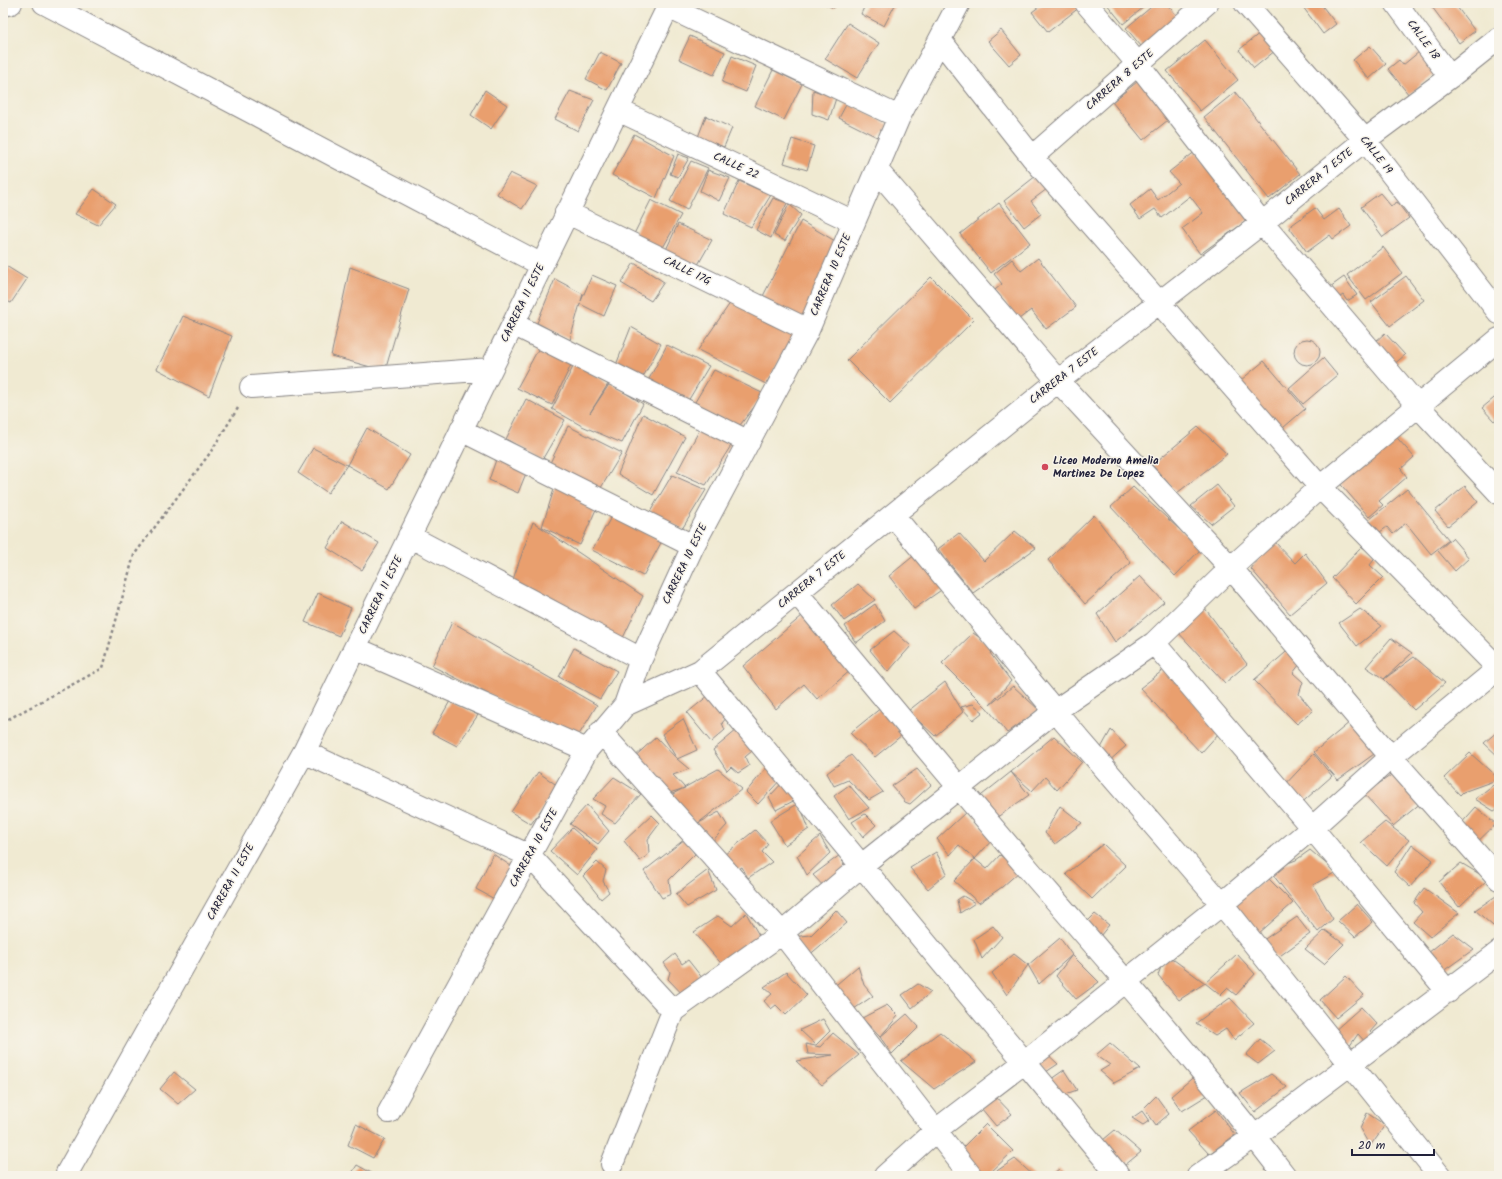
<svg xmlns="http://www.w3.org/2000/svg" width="1502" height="1179" font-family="Kalam,sans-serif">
<rect width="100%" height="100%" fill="#f7f3e8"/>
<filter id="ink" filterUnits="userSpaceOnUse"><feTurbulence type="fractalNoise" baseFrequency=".025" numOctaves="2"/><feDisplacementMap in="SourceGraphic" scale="8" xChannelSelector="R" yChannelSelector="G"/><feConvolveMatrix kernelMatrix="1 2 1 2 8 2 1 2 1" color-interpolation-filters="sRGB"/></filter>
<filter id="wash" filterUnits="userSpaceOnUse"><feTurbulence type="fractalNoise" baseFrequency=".012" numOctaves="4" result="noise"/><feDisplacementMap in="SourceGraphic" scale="16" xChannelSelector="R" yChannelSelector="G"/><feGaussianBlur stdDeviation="0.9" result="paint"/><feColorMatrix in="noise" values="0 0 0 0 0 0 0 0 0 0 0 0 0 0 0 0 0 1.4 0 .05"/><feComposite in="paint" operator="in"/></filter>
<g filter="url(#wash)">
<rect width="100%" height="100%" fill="#f0ead2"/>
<g id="blocks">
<path fill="#e99f6e" d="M822,3h15l-3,5z
M866,3h30l-12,23 -23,-12z
M1044,3h33l3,4 -32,25 -16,-20z
M1106,3h43l-26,21z
M1156,3h10l16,19 -36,30 -20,-24z
M1300,3h20l16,21 -13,10z
M1429,3h25l21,28 -16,12z
M848,23l31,20 -22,35 -32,-19z
M1001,30l20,25 -12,10 -21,-24z
M1261,32l15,18 -22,18 -15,-18z
M690,36l35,16 -11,23 -35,-16z
M1205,40l33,40 -38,31 -33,-40z
M1370,46l16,18 -17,15 -16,-19z
M1425,47l17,21 -33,27 -21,-26 11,-9 4,5z
M600,52l21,11 -14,27 -21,-11z
M732,56l24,10 -10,26 -24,-10z
M773,70l29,14 -18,36 -29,-14z
M1142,78l31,38 -30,24 -31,-38z
M485,90l22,15 -16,24 -20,-14z
M813,90l23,8 -7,22 -17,-6z
M570,91l24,9 -16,31 -23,-12z
M1235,92l65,82 -31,25 -65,-82z
M847,103l43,22 -13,12 -38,-19z
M706,116l26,12 -8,19 -26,-10z
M634,134l40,22 -18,42 -44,-23z
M792,139l22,7 -7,24 -23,-7z
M1196,151l53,68 -49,35 -18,-25 21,-16 -13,-17 -28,22 -7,-9 -15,10 -10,-14 20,-16 8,11 21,-17 -10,-11z
M678,154l11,4 -11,19 -8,-3z
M691,161l17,7 -21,42 -17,-9z
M708,170l22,8 -11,23 -19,-10z
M1041,172l10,14 -20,15 10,13 -17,13 -20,-26z
M510,173l27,13 -15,23 -25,-15z
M739,181l32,14 -20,32 -27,-13z
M94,189l22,15 -18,21 -23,-11z
M1380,193l11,13 6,-4 12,16 -26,19 -22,-30z
M773,198l14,5 -16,35 -15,-8z
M651,200l30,15 -21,38 -29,-13z
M999,203l31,40 -39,30 -31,-39z
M789,204l12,11 -16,26 -11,-6z
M1315,208l9,12 15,-11 12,17 -18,13 -3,-4 -23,17 -18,-25z
M801,221l41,24 -38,78 -44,-21z
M678,224l34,16 -17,30 -31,-16z
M1383,247l19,26 -36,27 -19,-25z
M1038,258l38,49 -30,22 -15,-19 -12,9 -24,-29 7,-6 -8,-10 18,-15 9,12z
M634,263l30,19 -13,19 -30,-18z
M6,266l21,13 -16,24 -8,-4v-26z
M350,267l59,22 -24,82 -54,-15z
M592,275l25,11 -13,30 -24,-12 -10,36 -33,-17 18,-44 28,15 -2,7z
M1406,276l18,24 -34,26 -19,-24z
M931,277l43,43 -84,83 -43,-43z
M1344,277l13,18 -10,6 -4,-6 -12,8 -8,-11z
M735,296l62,36 -31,52 -68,-34z
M183,316l49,20 -23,60 -52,-27z
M631,327l30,17 -18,33 -27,-12z
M1385,333l20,22 -12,10 -19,-22z
M1294 352a13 13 0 1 1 26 0a13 13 0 1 1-26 0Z
M541,344l31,19 -20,42 -35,-17z
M667,345l42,21 -21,35 -39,-22z
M1323,358l14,17 -34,29 -14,-16z
M576,361l32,23 -18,29 20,-30 33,21 -21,39 -40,-17 -30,-17z
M1264,361l41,48 -29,25 -41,-49z
M714,370l50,24 -27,35 -45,-22z
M1499,394v23l-5,4 -12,-13z
M526,399l39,21 -23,40 -36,-21z
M643,414l42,23 -32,58 -35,-21z
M568,426l54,27 -23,38 -50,-26z
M701,427l31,17 -26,41 -29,-13z
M1198,427l29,27 -50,39 -25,-28z
M367,428l43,27 -21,34 -42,-24z
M1391,431l23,26 -13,12 6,8 -28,24 4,4 -14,12 -33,-38z
M313,448l34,17 -19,28 -30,-20z
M499,451l30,15 -11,27 -29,-13z
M672,475l34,15 -24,39 -32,-17z
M557,480l41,25 -18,40 -38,-18z
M1217,485l17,21 -23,18 -20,-18z
M1465,486l13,16 -30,24 -13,-15z
M1133,487l68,62 -26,27 -64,-69z
M1407,489l42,51 -18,14 -25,-31 -13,11 -6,-7 -7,5 -11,-12z
M613,514l49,27 -19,35 -51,-26z
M1094,515l37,48 -46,41 -37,-44z
M342,521l37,22 -17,27 -35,-22z
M533,522l110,74 -21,44 -112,-52z
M1015,531l21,17 -63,45 -35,-44 21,-16 25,28z
M1452,538l17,20 -14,13 -17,-20z
M1273,540l22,23 10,-10 22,30 -37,31 -39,-45z
M1362,547l15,9 -7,9 13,12 -27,27 -24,-26z
M916,554l31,32 -33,23 -25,-33z
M1140,576l24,26 -49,40 -18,-28z
M858,584l17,16 -31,21 -12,-16z
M318,593l33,15 -12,28 -34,-14z
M875,604l10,17 -29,22 -11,-17z
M1204,607l43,57 -22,19 -48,-52z
M1360,609l22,17 -25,20 -18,-23z
M809,610l42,60 -34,29 -13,-15 -28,25 -33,-43z
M452,622l145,83 -20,33 -145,-72z
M894,631l17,15 -23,26 -18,-22z
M973,633l22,15 -5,5 21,28 -21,24 23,-19 26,24 -32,23 -20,-25 -45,-45z
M1391,638l21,15 -28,26 30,-22 31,26 -31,27 -30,-31 -18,-12z
M1293,646l10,14 -10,13 10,9 -4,12 14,17 -16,13 -43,-44z
M574,648l43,23 -17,28 -41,-22z
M1166,668l53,65 -18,20 -61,-65z
M945,682l18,30 -28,24 -27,-25z
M709,695l19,21 -6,7 3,7 -14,12 -24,-29z
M450,701l28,14 -21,31 -25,-13z
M973,704l10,8 -10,8 -12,-13z
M882,707l20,28 -27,22 -25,-24z
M1356,717l25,32 -43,31 -24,-28z
M683,719l14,31 -20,9 12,10 -16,6 12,13 -25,8 -30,-35 26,-24 21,22 -15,-25z
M737,730l21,16 -13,11 4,9 -11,7 -7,-6 -4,4 -14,-21z
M1111,730l15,16 -19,17 -10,-8z
M1499,730v27l-15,-14z
M1054,736l28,26 -25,28 -12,-13 -13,14 -21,-19z
M1470,753l29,26 -36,13 -3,3 -16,-17z
M1314,754l18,22 -34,30 -17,-17z
M851,755l32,37 -14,8 -21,-20 -14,6 -7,-13z
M767,767l16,10 -25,27 -12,-12z
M718,769l24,20 -45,35 -35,-24z
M917,769l14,16 -21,19 -5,-2 -13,-16z
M1400,769l22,33 -29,24 -29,-32z
M538,772l20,14 -27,38 -20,-12z
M1011,772l18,23 -36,25 -16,-21z
M614,777l27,17 -26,29 -14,-9 4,-8 -12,-7z
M784,781l17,16 -25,13 -7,-13z
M1497,782l2,2v24l-5,3 -19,-12z
M849,785l20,23 -20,11 -15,-23z
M799,803l10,26 -24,16 -15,-24z
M587,805l22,26 -11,13 -28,-20z
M1060,806l22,17 -27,21 -10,-11z
M1476,807l20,17 -22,21 -16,-18z
M719,812l8,13 -18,20 -12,-21z
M966,812l27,27 -18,20 -16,-14 -9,10 -13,-16z
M865,814l11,11 -13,12 -11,-15z
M652,815l8,8 -12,16 1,15 -9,7 -16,-20z
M1385,822l24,18 -22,26 -26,-24z
M572,828l25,22 -20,25 -27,-24z
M755,830l13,14 -6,8 10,10 -24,16 -6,-11 -7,4 -11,-16z
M820,836l10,17 -23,22 -10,-19z
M685,839l10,15 -26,26 2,14 -9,4 -18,-27z
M1103,844l23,22 -34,33 -26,-25z
M1412,844l21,16 -23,27 -16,-15z
M1310,850l26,22 -23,13 20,34 -15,13 -49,-62 27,-10z
M936,852l11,21 -19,16 -18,-21z
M493,854l24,16 -19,31 -22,-12z
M840,855l7,18 -20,17 -14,-15z
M1000,855l20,16 -18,16 -23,16 -25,-22 21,-22 12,10z
M597,862l9,8 -3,11 6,11 -8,7 -18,-23z
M1461,863l27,16 -29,28 -20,-25z
M708,870l8,20 -29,17 -11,-13z
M1268,878l25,25 -35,31 -10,-15 -8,7 -14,-19z
M1424,888l35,25 -29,24 -17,-15 9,-10 -8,-9z
M1499,894v26l-6,6 -18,-16z
M963,896l12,7 -15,10 -3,-13z
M1357,904l16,18 -18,15 -17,-16z
M836,910l11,13 -40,34 -17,-20 21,-2z
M746,913l17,29 -38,26 -31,-36 24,-16 14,10z
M1095,914l14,11 -13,16 -14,-14z
M1297,917l13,17 -33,24 -18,-15z
M993,926l9,11 -20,22 -8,-20z
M1325,930l19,14 -20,20 -19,-15z
M1453,933l21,16 -35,25 -16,-17z
M1060,938l12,17 27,27 -23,17 -20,-23 16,-21 -33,29 -11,-19z
M675,954l7,10 6,-4 19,24 -20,15 -19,-20 2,-7 -6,-9z
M1014,954l14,11 -21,30 -15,-22z
M1166,954l39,29 -26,17 -21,-25z
M1237,954l18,20 -19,21 -9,-7 -7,7 -15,-12z
M858,966l6,19 9,11 -22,15 -21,-21z
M786,972l21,23 -21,20 -10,-10 -5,4 -7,-8 8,-7 -8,-7z
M1346,976l18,19 -28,23 -16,-18z
M918,984l13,8 -19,16 -10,-13z
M1230,998l24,25 -20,17 -8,-11 -11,7 -19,-13z
M887,1005l11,11 -18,21 -18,-19z
M1361,1007l16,17 -7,8 6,6 -8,7 -10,-11 -9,13 -16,-15z
M907,1014l12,13 -27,27 -12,-17z
M823,1019l7,12 -14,14 -16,-15z
M940,1032l36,30 -42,27 -33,-28z
M833,1033l26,22 -37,30 -26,-24 37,-6 -25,-1 -2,-10 14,3z
M1260,1039l15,12 -17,13 -12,-9z
M1110,1043l30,26 -26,14 -14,-12 10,-6 -14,-10z
M1044,1051l14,13 -12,8 -11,-11z
M1064,1070l13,20 -20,7 -13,-13z
M174,1072l21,17 -17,15 -18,-15z
M1197,1074l14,19 -29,18 -11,-15z
M1271,1074l16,13 -32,25 -15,-19z
M994,1095l18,19 -16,12 -15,-18z
M1156,1096l13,18 -13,11 -12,-17z
M1216,1110l19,25 -26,19 -21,-23z
M1142,1111l7,10 -6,4 -11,-7z
M1367,1113l18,12 -15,21 -10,-17z
M356,1124l29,15 -12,19 -25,-13z
M986,1124l27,27 -26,25h-5l-24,-24z
M1115,1130l26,22 -22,18 -22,-25z
M1015,1159l19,17h-45z
M357,1165l20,11h-27z
M1059,1169l7,7h-16z"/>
</g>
</g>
<g filter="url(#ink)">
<use href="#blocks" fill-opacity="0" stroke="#898686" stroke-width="1"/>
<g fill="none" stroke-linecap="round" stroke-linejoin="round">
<g stroke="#898686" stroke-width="24">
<path id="street" d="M44,3l498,262
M1086,3l52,61 124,159 156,183 81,87
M1245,3l120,137 134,173
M1396,3l54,74
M3,5l8,-2
M668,7l231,110
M940,40l92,117 288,330 179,182
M618,110l236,112
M1032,157l175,-154
M877,170l181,211 173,187 160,189 108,122
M566,212l242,118
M513,324l236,118
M251,387l240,-18
M461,430l232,116
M893,515l162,196 167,193 218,272
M409,536l232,123
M797,593c77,93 154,186 233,278 87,100 175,200 255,305
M1154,643l158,185 136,164
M355,648l232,102
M700,671l419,505
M625,705l75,-34 358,-290 204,-158 103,-83 85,-63 49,-39
M601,732l181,201 189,243
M304,752l226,104 143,155
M389,1112l198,-362 38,-45 16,-46 52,-113 115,-216 91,-213 60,-114
M612,1164l61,-153 109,-78 80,-68 193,-154 99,-68 77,-75 89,-81 179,-148
M67,1173l237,-421 366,-749
M885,1176l51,-46 89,-68 197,-158 90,-76 79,-71 108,-89
M1198,1176l57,-40 244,-184"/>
</g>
<path stroke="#898686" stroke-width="2.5" stroke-dasharray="3 3" stroke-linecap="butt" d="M3,722l100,-54 31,-113 76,-102 28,-45"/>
<use href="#street" stroke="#fff" stroke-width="22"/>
</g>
</g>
<circle fill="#d1495b" stroke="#f7f3e8" stroke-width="1.5" cx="1045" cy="467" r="4"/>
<g text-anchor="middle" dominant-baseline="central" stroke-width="3" stroke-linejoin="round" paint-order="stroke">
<g font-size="11" fill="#22223b" stroke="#f7f3e8">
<text transform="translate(1423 40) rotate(54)">CALLE 18</text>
<text transform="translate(1120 80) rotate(-41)">CARRERA 8 ESTE</text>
<text transform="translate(1376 155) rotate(52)">CALLE 19</text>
<text transform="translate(736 166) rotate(25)">CALLE 22</text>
<text transform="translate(1319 177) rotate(-39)">CARRERA 7 ESTE</text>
<text transform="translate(687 271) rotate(26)">CALLE 17G</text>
<text transform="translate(831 275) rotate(-67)">CARRERA 10 ESTE</text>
<text transform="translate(523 303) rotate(-64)">CARRERA 11 ESTE</text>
<text transform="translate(1064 376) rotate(-38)">CARRERA 7 ESTE</text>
<text transform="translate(685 564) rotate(-64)">CARRERA 10 ESTE</text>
<text transform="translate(812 580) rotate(-39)">CARRERA 7 ESTE</text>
<text transform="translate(381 595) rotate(-64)">CARRERA 11 ESTE</text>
<text transform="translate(534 848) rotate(-61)">CARRERA 10 ESTE</text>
<text transform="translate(231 882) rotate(-61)">CARRERA 11 ESTE</text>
</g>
<g font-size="11" font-weight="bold" fill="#22223b" stroke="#f7f3e8" text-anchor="start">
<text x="1053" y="461">Liceo Moderno Amelia<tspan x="1053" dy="13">Martinez De Lopez</tspan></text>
</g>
</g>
<rect width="1502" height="1179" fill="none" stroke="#f7f3e8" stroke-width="16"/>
<path d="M1352 1149v6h82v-6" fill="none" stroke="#22223b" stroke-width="2"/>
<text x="1358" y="1149" font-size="12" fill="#22223b" stroke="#f7f3e8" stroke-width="3" paint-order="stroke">20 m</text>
</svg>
